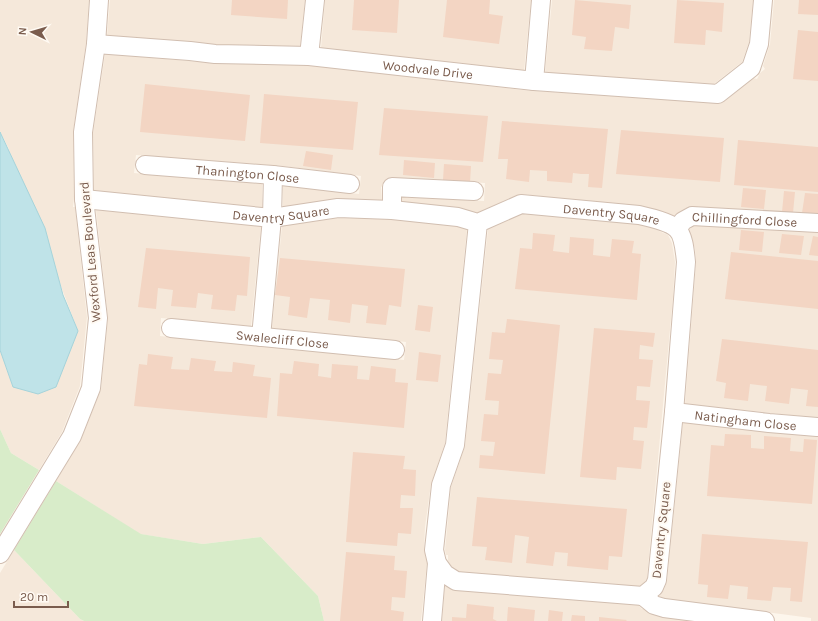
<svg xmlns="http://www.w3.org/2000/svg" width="818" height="621" font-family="Karla,sans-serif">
<rect width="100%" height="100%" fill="#fdf6ec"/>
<path fill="#f5e8da" d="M0,0h89l-3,43 -13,89 1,66 -1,9h2l12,110 -7,69 -18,46 -23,38 -28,-17 -11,-24v-79l13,37 65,-56 -70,-184 -8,-15z
M110,0h195l-5,46 -85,-1 -108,-9z
M325,0h206l-7,71 -203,-23z
M552,0h201l-4,42 -7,20 -28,22 -169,-11z
M774,0h44v213l-126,-6 -6,1 -12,9 -16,-7 -19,-4 -118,-12 -5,2 -39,17 -18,-5 -57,-6v-5l82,4 1,-18 -93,-5 -11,9 1,13 -45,-1 -54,8v-21l76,8 2,-18 -78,-10 -147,-11 -2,18 128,11v24l-168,-17 -1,-58 12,-79 109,9 95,2 213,25 195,13 8,-2 28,-23 4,1 3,-6 5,-4 -2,-3 7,-22z
M96,210l165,16 -10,100 -90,-8 -1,18 244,24 2,-18 -134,-14 10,-102 57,-8 53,1 64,7 11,3 -22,214 -14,41 -6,43 -1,22 3,14 -6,58h-97l-6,-25 -57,-59 -58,7 -63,-10 -84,-53 25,-41 20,-51 7,-71z
M523,213l114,11 13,3 18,8 4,8 3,19 -2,35 -26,281 -2,4 -6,5 -180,-15 -7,-5 -4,-6v-6h-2l-1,-5 6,-63 14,-41 23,-217z
M695,225l123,7v186l-133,-14 11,-141 -1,-14 -6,-19z
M683,422l85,10 50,4v185h-7v-3l-145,-19 -7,-3 5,-6 3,-9z
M14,550l66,69 4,2h-84v-48z
M445,585l11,5 182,15 4,4h2l6,4 12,4 29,4h-249z"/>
<path fill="#d8ecc9" d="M0,429l11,24 28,17 -39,64z
M56,481l85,53 62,10 58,-7 57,59 6,25h-240l-4,-2 -66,-69z"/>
<path fill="#bfe3e8" stroke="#a5d3da" d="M0,132l45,96 18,67 15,36 -22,56 -18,7 -25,-7 -13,-37z"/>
<path fill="#f3d5c3" d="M232,0h56l-1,19 -56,-4z
M354,0h45l-2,33 -45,-3z
M447,0h43l-1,14 14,2 -4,28 -56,-7z
M575,0l56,5 -2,24 -14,-2 -3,24 -28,-2 2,-12 -14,-2z
M677,0l47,3 -2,29 -16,-2 -1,15 -31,-2z
M799,0h19v15l-20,-1z
M798,30l20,2v49l-25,-2z
M145,84l105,11 -5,46 -105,-9z
M264,94l94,8 -5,48 -93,-7z
M384,108l104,8 -5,46 -104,-7z
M502,121l106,8 -6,59 -14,-1 1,-13h-8l-8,-1 -1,10 -25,-2v-10l-17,-1 -1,12 -23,-3 2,-20h-10z
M621,130l103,8 -4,44 -104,-8z
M738,140l80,7v45l-84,-7z
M306,151l27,4 -2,15 -28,-4z
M404,160l31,3 -1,15 -31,-3z
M444,164l27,2 -1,17 -27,-3z
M743,188l23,2 -2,19 -23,-2z
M784,191l11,1 -2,21 -11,-1z
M805,193l13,1v21l-16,-2z
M741,230l23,2 -2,20 -23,-2z
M533,233l22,2 -2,16 16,2 1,-16 24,2 -1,16 17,2 2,-18 22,2 -2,12 9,1 -4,46 -122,-11 5,-41 12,1z
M782,234l22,2 -3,19 -22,-2z
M813,236l5,1v19l-9,-1z
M146,248l104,9 -3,39 -10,-1 -2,16 -24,-2 2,-14 -15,-2 -2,15 -25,-2 2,-16 -15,-2 -2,21 -18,-2z
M731,252l87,9v48l-93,-10z
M280,258l125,11 -4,38 -12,-2 -3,20 -20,-2 2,-17 -16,-2 -2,19 -22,-3 2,-20 -20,-2 -3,20 -19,-3 2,-18 -15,-2z
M418,305l15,2 -3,25 -15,-2z
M507,319l53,6 -15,149 -66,-6 1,-13 13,1 2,-14 -14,-1 3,-27 14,1 1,-14 -14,-1 3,-27 13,1 2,-14 -14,-1 3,-27 13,1z
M594,328l61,5 -2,14 -13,-2 -1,14 14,1 -3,27 -13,-1 -1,14 14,1 -3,27 -13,-1 -1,13 11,1 -3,28 -24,-2 -1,13 -36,-3z
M722,339l96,11v57l-12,-1 2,-16 -17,-2 -2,16 -24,-3 2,-15 -17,-2 -2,17 -24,-3 2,-15 -10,-2z
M419,352l22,3 -3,27 -22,-2z
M148,354l25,3 -2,12 18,1 2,-12 25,3 -2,10 18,1 1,-10 22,3 -2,11 18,2 -4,40 -133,-12 5,-42 8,1z
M294,361l25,3 -1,12 13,2 1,-14 26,2 -1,13 12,1 2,-14 25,3 -1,13 13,1 -4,45 -127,-12 3,-43 12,1z
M725,434l26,1v13l13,1v-13l27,2 -1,13 13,1 1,-13 13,1 -5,64 -105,-8 4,-51 13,1z
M353,452l52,4 -2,13 13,1 -1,26 -14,-1 -1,13h13l-2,26 -13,-1 -1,13 -51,-4z
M477,497l150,12 -5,48 -13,-1 -1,14 -41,-4 1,-13 -13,-1 -2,14 -27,-3 3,-26 -14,-2 -3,28 -27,-3 2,-13 -15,-1z
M702,534l106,8 -6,60 -12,-1 1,-13 -18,-1 -2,14 -24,-2 1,-12 -18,-2 -2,14 -21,-2 1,-12 -10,-1z
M346,552l49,4 -1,14 13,1 -2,27 -13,-1 -1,13 13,2 -1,9h-63z
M467,604l27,3 -1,12 4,2h-45v-4l14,1z
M508,607l27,3 -1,11h-27z
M549,610l14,2 -1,9h-14z
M572,615l13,1v5h-14z
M599,617l28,3 -1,1h-27z"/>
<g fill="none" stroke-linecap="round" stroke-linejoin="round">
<g stroke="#d1beb0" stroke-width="20">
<g id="minor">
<path id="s1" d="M96,44l94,7 25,3 94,2 225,25 184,13 33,-26 8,-24 4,-44"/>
<path d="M309,56l6,-56"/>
<path d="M534,81l7,-81"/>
<path id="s2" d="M145,165l128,10 77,9"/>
<path id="s3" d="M84,199l188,19 66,-10 54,2 66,7 20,6 43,-19 118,11c9,2 31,7 38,14 7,7 8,24 9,33l-12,150 -17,168 -3,7 -11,9 -187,-15 -11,-7 -8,-11 -3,-13 7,-65 14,-40 23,-222"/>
<path d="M392,210v-23l82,4"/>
<path id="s4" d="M677,229l6,-8 9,-5 126,7"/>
<path id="s5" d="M171,328l224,22"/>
<path d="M261,337l11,-119 1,-43"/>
<path id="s6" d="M674,412l95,11 48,4"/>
<path d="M0,554l72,-118 19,-48 7,-70 -14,-119 -1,-67 13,-88 3,-44"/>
<path d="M643,596l11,9 10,3 101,13"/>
<path d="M432,621l5,-58"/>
</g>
</g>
<use href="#minor" stroke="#fff" stroke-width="18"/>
</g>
<g text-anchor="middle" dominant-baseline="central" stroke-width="4" stroke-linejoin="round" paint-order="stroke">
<g font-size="13" fill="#7a5c4d" stroke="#fffaf3">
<text stroke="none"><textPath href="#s1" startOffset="333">Woodvale Drive</textPath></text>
<text stroke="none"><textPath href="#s2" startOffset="103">Thanington Close</textPath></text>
<text stroke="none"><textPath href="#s3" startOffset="198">Daventry Square</textPath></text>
<text stroke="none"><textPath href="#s3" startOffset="535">Daventry Square</textPath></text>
<text stroke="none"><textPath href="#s4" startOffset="73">Chillingford Close</textPath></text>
<text transform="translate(90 252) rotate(-95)">Wexford Leas Boulevard</text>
<text stroke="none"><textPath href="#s5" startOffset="112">Swalecliff Close</textPath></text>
<text stroke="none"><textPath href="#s6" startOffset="72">Natingham Close</textPath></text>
<text transform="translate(661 530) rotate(-84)">Daventry Square</text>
</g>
</g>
<g transform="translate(32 32) rotate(275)" stroke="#fffaf3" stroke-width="3" paint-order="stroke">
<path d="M0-3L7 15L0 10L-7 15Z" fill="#7a5c4d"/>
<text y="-6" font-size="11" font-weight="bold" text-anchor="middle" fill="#7a5c4d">N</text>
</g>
<path d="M14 601v6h54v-6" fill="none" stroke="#7a5c4d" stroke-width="2"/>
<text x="20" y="601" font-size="12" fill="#7a5c4d" stroke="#fffaf3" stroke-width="3" paint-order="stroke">20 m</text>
</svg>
